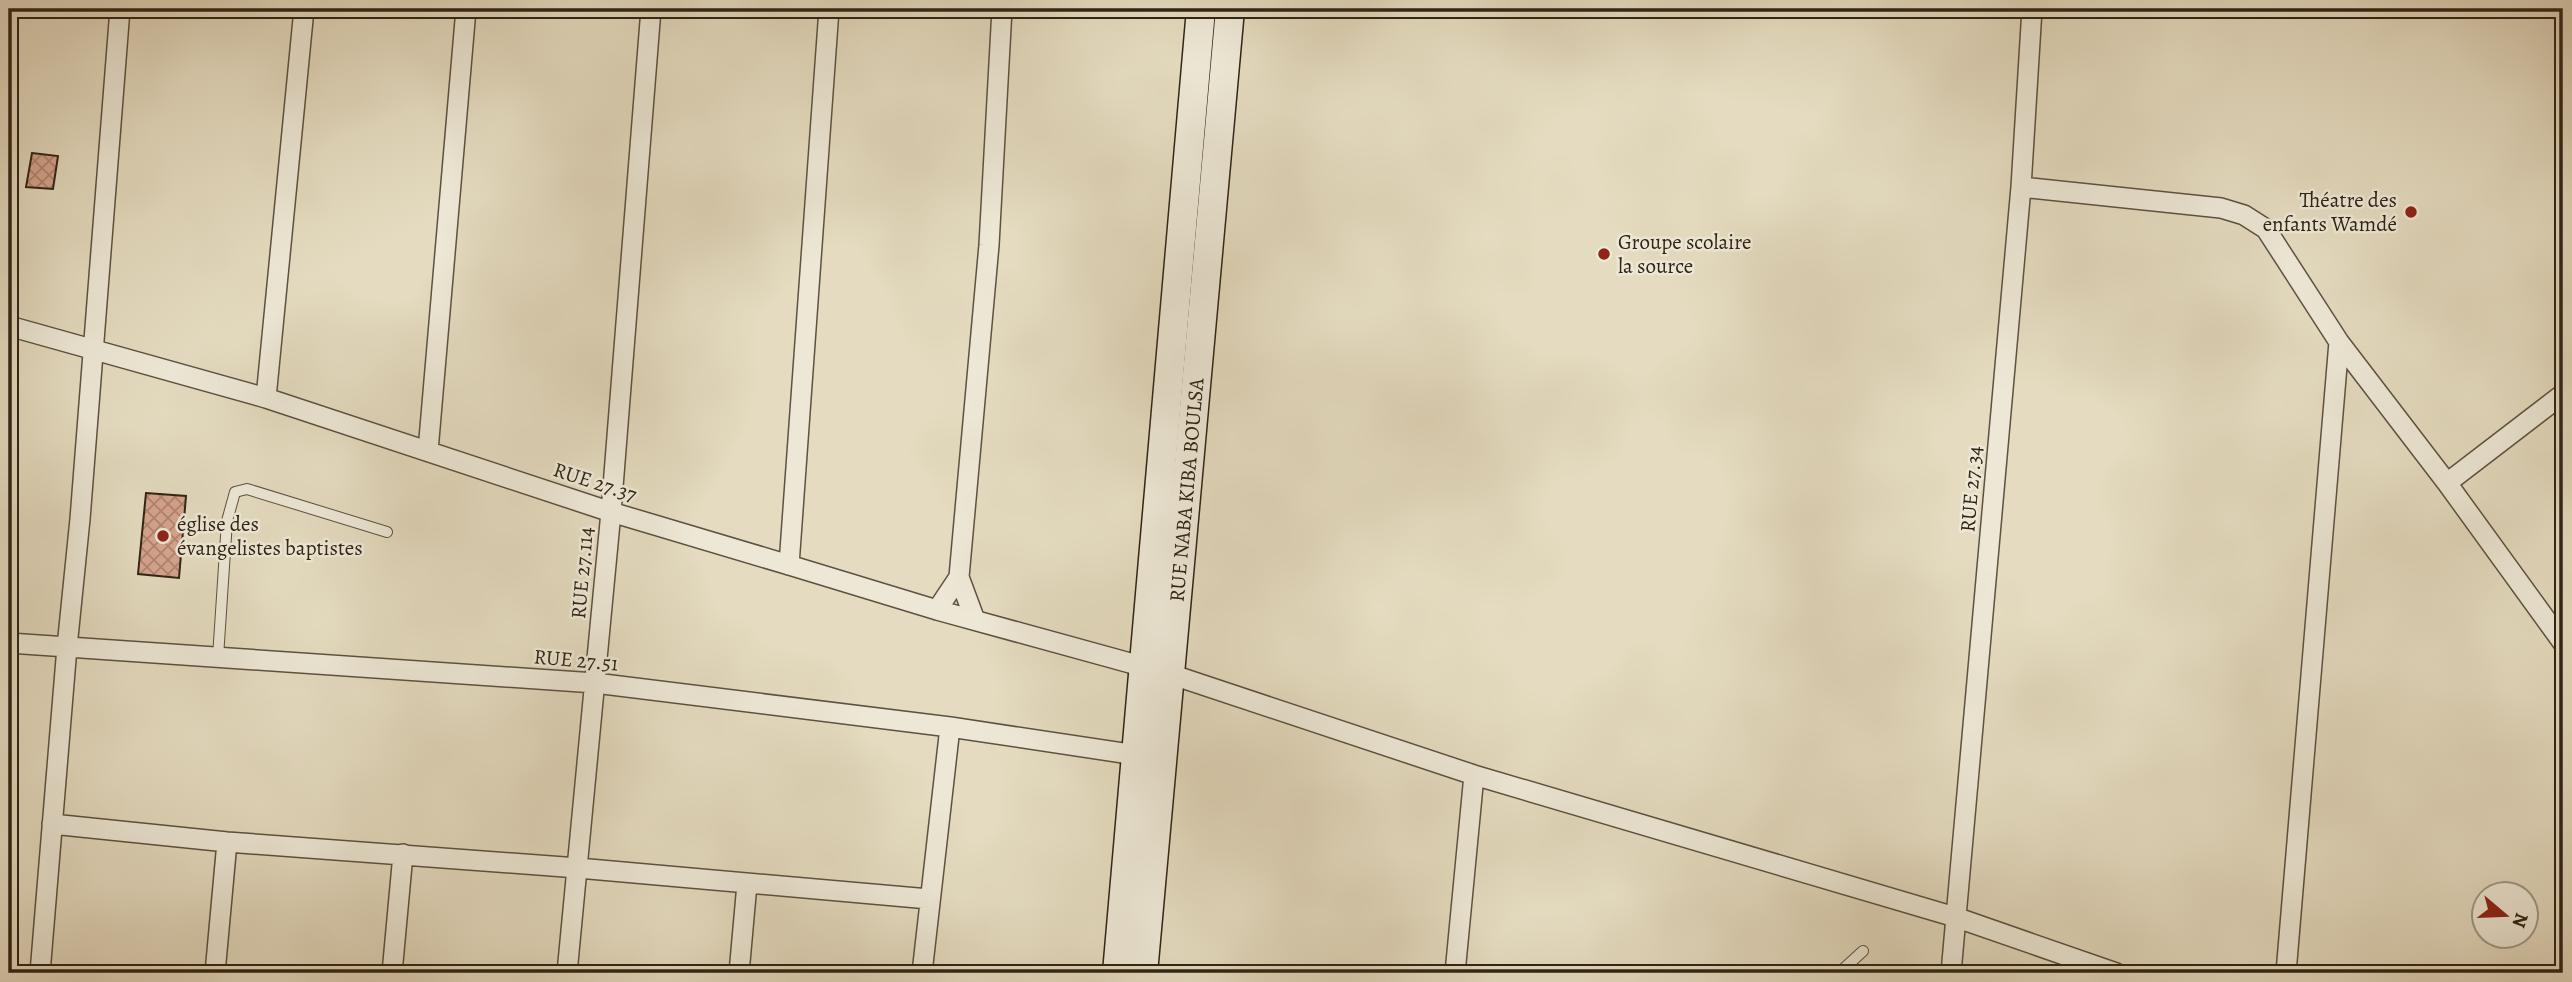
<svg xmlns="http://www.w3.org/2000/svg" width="2572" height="982" font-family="Alegreya,serif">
<defs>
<pattern id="building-cross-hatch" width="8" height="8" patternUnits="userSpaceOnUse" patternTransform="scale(1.75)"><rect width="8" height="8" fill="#d6a48d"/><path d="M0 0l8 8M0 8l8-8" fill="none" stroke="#ae8572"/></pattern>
</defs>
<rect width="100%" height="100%" fill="#e4dbc0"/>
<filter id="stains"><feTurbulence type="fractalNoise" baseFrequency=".00286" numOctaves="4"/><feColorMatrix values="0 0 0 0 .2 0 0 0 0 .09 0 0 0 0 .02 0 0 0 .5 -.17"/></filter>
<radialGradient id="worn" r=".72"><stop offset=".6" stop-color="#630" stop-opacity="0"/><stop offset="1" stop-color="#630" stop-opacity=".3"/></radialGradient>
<path fill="url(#building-cross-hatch)" stroke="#2f2414" stroke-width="2" d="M32,153l26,3 -5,33 -27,-2z
M146,493l40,3 -7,82 -41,-4z"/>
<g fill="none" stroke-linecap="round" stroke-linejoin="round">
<g stroke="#5c523f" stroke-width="12">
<path id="lane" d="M218,657l9,-136 8,-29 12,-3 140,43
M1839,973l24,-22"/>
</g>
<g stroke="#5c523f" stroke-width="22">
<path id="street" d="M2021,187l200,21 23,7 22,14 73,113 108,141 116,160
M9,326l257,72 345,114 178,53 148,45 233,64 304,101 481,142 161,56
M266,398l38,-389
M428,451l38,-442
M2447,483l116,-89
M789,565l40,-556
M937,610l22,-33
M975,620l-16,-43 30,-332 13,-236
M9,643l586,40 355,44 186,28
M52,824l175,18 351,26 351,31
M40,973l27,-326 13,-128 40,-510
M215,973l12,-131
M392,973l11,-119
M567,973l44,-461 40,-503
M739,973l8,-89
M922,973l28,-246
M1455,973l19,-198
M1951,973l70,-786 11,-178
M2286,973l53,-631"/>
</g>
<g stroke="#2f2414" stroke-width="31">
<g id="secondary">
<path d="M1117,973l84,-964"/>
<path id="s1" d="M1143,973l87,-964"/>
</g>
</g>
<use href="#lane" stroke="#ede8d6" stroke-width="10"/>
<use href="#street" stroke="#ede8d6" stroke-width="19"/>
<use href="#secondary" stroke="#ede8d6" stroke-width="28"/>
</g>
<g fill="#8f2418" stroke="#ede8d6" stroke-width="2.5">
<circle cx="2411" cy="212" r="7"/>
<circle cx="1604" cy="254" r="7"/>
<circle cx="163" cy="536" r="7"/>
</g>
<g text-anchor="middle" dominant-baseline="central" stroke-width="5" stroke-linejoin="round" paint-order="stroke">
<g font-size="21" fill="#2f2414" stroke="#ede8d6" text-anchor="start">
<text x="2397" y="200" text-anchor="end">Théatre des<tspan x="2397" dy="24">enfants Wamdé</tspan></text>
<text x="1618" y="242">Groupe scolaire<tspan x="1618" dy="24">la source</tspan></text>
<text x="177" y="524">église des<tspan x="177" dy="24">évangelistes baptistes</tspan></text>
</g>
<g font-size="21" fill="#2f2414" stroke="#ede8d6">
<text transform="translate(595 482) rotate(18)">RUE 27.37</text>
<text transform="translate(1971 489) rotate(-85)">RUE 27.34</text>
<text stroke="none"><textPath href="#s1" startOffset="485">RUE NABA KIBA BOULSA</textPath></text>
<text transform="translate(582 573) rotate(-85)">RUE 27.114</text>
<text transform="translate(576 660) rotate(5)">RUE 27.51</text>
</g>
</g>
<rect width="2572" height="982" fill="none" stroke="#e4dbc0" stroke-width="35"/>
<rect x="10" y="10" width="2551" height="961" fill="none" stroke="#2f2414" stroke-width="3.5"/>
<rect x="18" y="18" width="2537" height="947" fill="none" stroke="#2f2414" stroke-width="2"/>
<g transform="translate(2505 915) rotate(109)"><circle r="33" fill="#ede8d6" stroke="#a19a88" stroke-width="2"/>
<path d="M0-5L12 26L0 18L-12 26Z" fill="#8f2418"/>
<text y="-10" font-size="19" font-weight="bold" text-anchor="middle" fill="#2f2414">N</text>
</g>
<rect width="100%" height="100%" filter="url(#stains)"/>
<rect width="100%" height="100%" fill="url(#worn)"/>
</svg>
